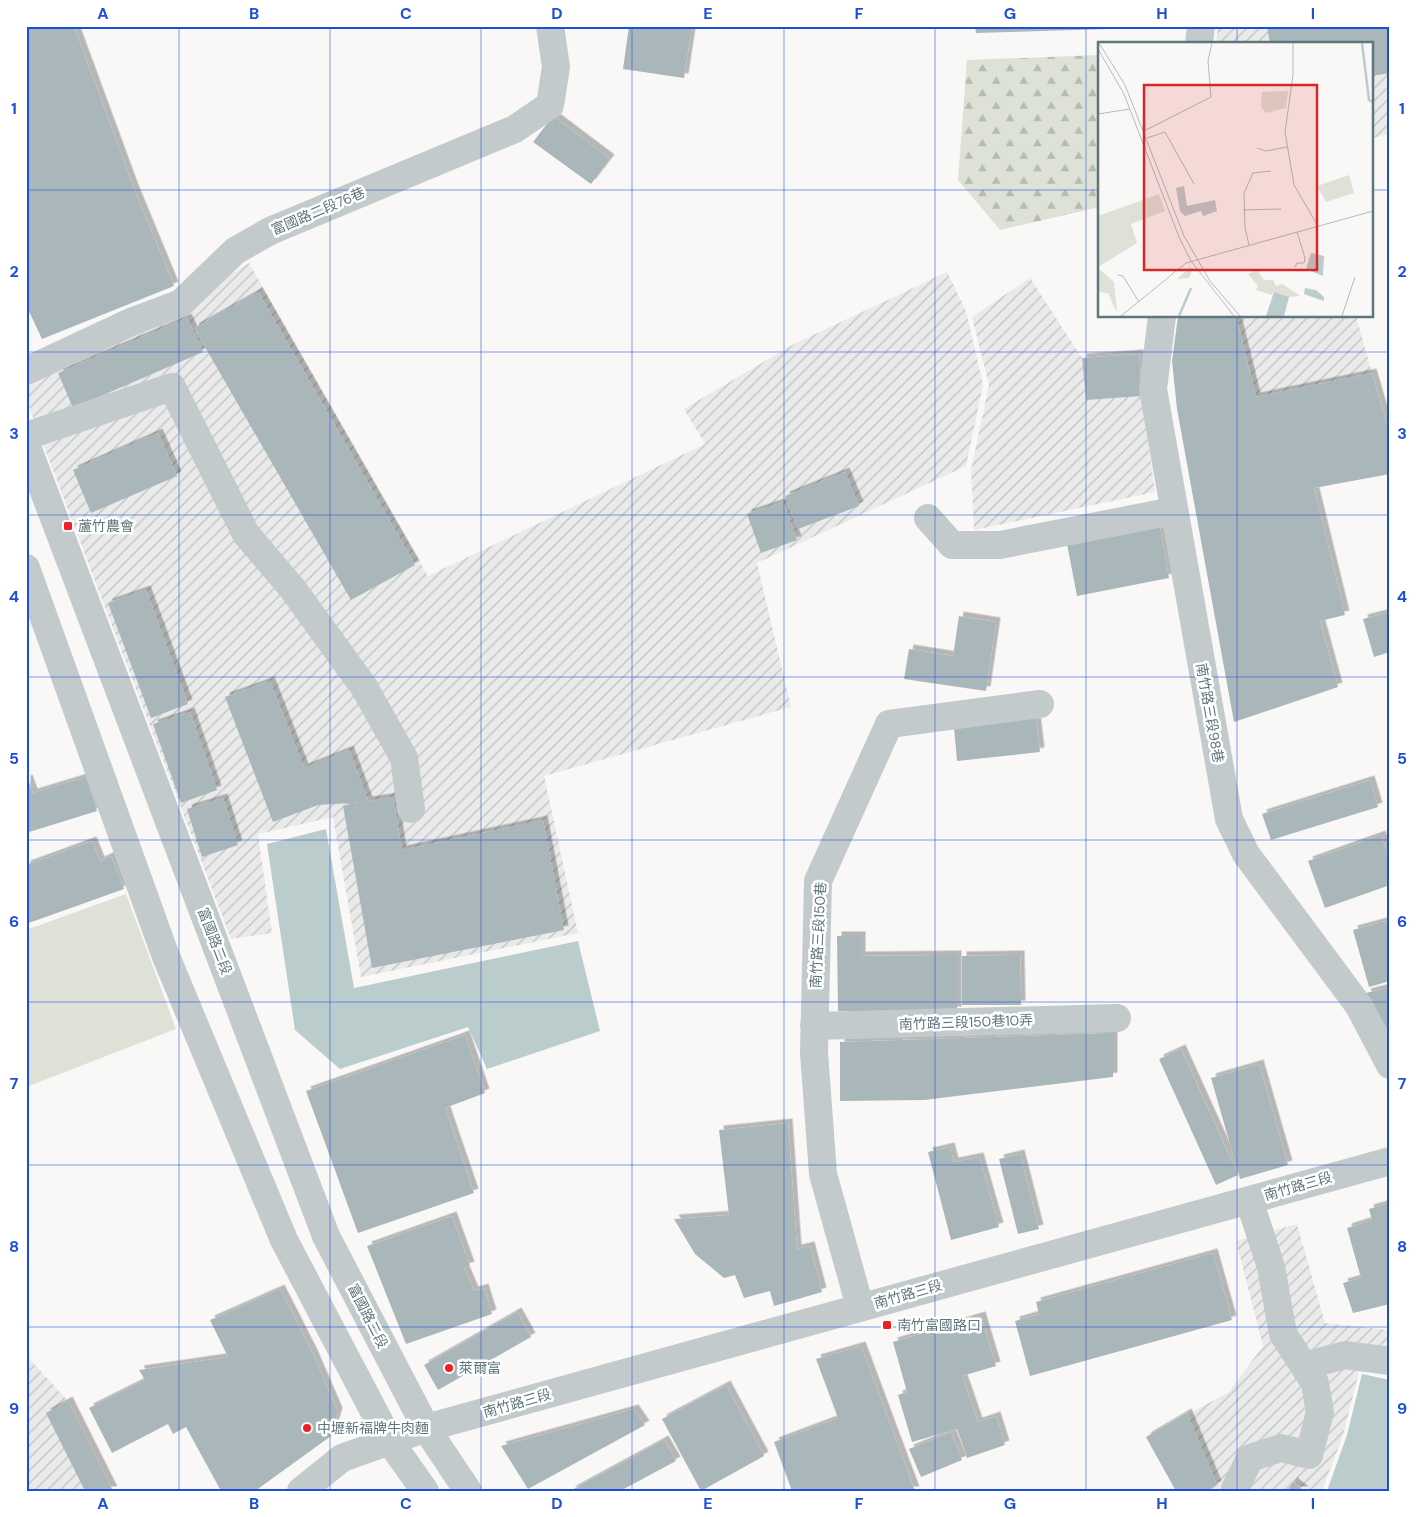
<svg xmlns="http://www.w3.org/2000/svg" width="1416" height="1517" font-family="'DM Sans','Noto Sans TC',sans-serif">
<defs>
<pattern id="industrial-furrows" width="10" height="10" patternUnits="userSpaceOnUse" patternTransform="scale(1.25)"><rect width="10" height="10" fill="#e9eae9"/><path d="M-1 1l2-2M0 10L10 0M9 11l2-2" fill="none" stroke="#c0c2c2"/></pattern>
<pattern id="forest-firs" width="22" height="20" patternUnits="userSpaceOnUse" patternTransform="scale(1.25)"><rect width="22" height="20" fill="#dde1d6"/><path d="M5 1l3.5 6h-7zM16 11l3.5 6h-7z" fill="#b6bbb3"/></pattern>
<filter id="shadow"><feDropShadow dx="4.5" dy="-4.5" stdDeviation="0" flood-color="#0004"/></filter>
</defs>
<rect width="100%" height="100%" fill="#f9f8f6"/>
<path fill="url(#industrial-furrows)" d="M1218,26h172v108l-18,4v-94h-156z
M249,263l179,313 277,-132 -21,-35 108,-64 155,-73 19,39 17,74 -17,81 -209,97 34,144 -247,69 34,157 -217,44 -28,-160 -75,17 14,99 -41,6 -205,-540v-28l160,-69z
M1030,278l52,80 4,42 56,-4 13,96 -181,38 -3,-60 18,-85 -17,-68z
M1236,316h120l16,57 -116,24z
M1297,1224l28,99 65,7v45l-30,-7 -17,67 -21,56h-146l-30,-54 83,-45 34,-46 -27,-105z
M26,1355l42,46 45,90h-87z"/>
<path fill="#dde1d6" d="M126,894l50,135 -150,58v-157z"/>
<path fill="url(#forest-firs)" d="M1100,55v152l-100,23 -42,-50 9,-120z"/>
<path fill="#bbcccd" d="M326,829l28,159 224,-47 22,90 -113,38 -19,-42 -128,42 -45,-39 -28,-186z
M1362,1374l28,6v111h-63l20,-56z"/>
<path fill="#aab7ba" filter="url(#shadow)" d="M26,26h48l60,163 40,97 -132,53 -16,-34z
M629,26h63l-8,52 -61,-9z
M975,26h134v3l-133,4z
M1267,26h123v47l-18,3v-32h-102z
M553,116l57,43 -19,25 -58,-42z
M258,292l157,273 -64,35 -157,-272z
M1178,316h58l20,81 116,-24 18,62v39l-76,14 31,127 -25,6 18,66 -104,35 -57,-313 -5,-48z
M187,318l16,34 -130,56 -15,-35z
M1139,354l3,42 -56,4 -4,-42z
M158,433l19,43 -86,37 -18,-43z
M845,472l14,34 -61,23 -13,-33z
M783,502l14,38 -36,13 -14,-39z
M1160,527l9,51 -92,18 -10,-52z
M146,590l42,114 -37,14 -43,-115z
M1390,612v40l-16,5 -11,-38z
M959,616l37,6 -10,69 -82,-12 5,-30 44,7z
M270,681l34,87 45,-18 19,51 25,-4 9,53 141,-30 21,110 -192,38 -29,-162 23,-4 -48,3 -45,17 -48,-125z
M190,712l27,78 -36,13 -28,-79z
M1036,718l4,34 -83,9 -3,-34z
M86,777l11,34 -71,22v-53l2,-1 5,14z
M1370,780l8,27 -107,33 -9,-26z
M223,798l15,47 -36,12 -15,-48z
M1381,835l9,25v25l-65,23 -17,-47z
M92,841l8,20 11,-5 13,33 -98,35v-59z
M1390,920v61l-21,6 -16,-57z
M837,936h24v20l96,-1v56h-119z
M1020,955l1,50h-59v-49z
M1390,987v48l-24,-42z
M1113,1033v44l-189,23 -84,1v-59z
M465,1035l20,58 -40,15 29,85 -116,40 -52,-142z
M1181,1049l57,126 -22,10 -57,-126z
M1259,1064l29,101 -48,14 -29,-101z
M788,1123l9,126 13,-3 12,46 -48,14 -4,-15 -26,7 -9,-23 -11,3 -29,-24 -21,-35 55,-4 -10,-85z
M950,1147l4,15 25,-5 20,70 -48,13 -23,-88z
M1020,1154l19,75 -21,5 -19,-75z
M1390,1203v101l-37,9 -10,-30 18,-5 -14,-50 25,-8 -3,-11z
M452,1216l18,50 -6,2 10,23 10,-3 8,26 -86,30 -39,-98z
M1213,1253l19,67 -202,56 -15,-55 24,-7 -3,-12z
M280,1289l33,65 25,58 -7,24 -76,55h-34l-35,-64 -13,7 -5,-10 -56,29 -23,-45 56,-28 -6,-10 89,-13 -18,-37z
M517,1312l14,25 -93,53 -14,-25z
M981,1316l15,50 -34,10 16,46 18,-6 9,29 -38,13 -10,-29 -45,13 -14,-47 9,-3 -14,-50z
M861,1346l54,145h-123l-18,-49 64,-24 -22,-59z
M726,1385l38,71 -63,35 -39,-72z
M68,1401l45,90h-28l-39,-78z
M634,1409l11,16 -117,64 -27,-43z
M1187,1413l30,72 -10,6h-31l-30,-54z
M951,1432l11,28 -41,17 -12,-28z
M664,1440l12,21 -56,30h-50z
M1293,1482l11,9h-17z"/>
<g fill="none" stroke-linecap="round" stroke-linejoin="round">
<path stroke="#c3cacc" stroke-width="28" d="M1199,44l2,-18
M1162,316l-9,73 76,430 17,35 113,152 31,59
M26,371l107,-50 48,-18 54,-52 35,-20 245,-102 35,-24 6,-38 -6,-41
M26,436l146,-49 74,147 46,54 72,99 40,71 7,51
M26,444l300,792 100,192 42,63
M928,518l24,27h48l173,-34
M26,568l139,386 119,286 105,200 36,51
M814,1026l303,-8
M860,1307l-37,-133 -9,-121 4,-172 71,-157 151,-20
M1304,1366l41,-11 45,6
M1235,1489l15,-31 31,-10 28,7 11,-43 -5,-29 -32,-49 -12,-67 -22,-67
M301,1491l41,-33 84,-30 964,-267"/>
</g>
<path fill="none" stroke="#1d4ed8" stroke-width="1" stroke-opacity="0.55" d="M179,26v1465M330,26v1465M481,26v1465M632,26v1465M784,26v1465M935,26v1465M1086,26v1465M1237,26v18M26,190h1074M1372,190h18M1237,316v1175M26,352h1364M26,515h1364M26,677h1364M26,840h1364M26,1002h1364M26,1165h1364M26,1327h1364"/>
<g fill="#ee2021" stroke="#fff" stroke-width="2">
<rect x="63" y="521" width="10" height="10" rx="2.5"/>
<rect x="882" y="1320" width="10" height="10" rx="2.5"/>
<circle cx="449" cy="1368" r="5"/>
<circle cx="307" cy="1428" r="5"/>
</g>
<g text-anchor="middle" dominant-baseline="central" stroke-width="5" stroke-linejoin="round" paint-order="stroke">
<g font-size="14" fill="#5e767d" stroke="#fff">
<text transform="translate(318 211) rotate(-23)">富國路二段76巷</text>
<text transform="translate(1210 713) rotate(80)">南竹路三段98巷</text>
<text transform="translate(818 935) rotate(-87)">南竹路三段150巷</text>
<text transform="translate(215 941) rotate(69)">富國路二段</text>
<text transform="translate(966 1022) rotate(-2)">南竹路三段150巷10弄</text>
<text transform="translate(1298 1186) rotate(-16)">南竹路三段</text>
<text transform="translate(908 1294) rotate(-16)">南竹路三段</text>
<text transform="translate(368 1316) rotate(63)">富國路二段</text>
<text transform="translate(517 1403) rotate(-16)">南竹路三段</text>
</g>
<g font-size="14" fill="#5e767d" stroke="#fff" text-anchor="start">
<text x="78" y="526">蘆竹農會</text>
<text x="897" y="1325">南竹富國路口</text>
<text x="459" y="1368">萊爾富</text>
<text x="317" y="1428">中壢新福牌牛肉麵</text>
</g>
</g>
<g transform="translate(1098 42)">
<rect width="275" height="275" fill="#f9f8f6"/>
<path d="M61,152l6,17 -34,13 6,19 -39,24v-51z" fill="#dde1d6"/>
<path d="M190,49l-2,17 -20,5 -5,-6 1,-15zM251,133l5,18 -28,9 -9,-16zM92,225l3,2 -4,9 -12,1zM0,226l16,14 3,31 -9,-20 -10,-1zM159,228l7,10h9l3,6 6,-2 19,12 -12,1 -16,-5 -1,3 -16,-5 2,-4 -10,-12z" fill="#dde1d6"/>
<path d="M86,144l3,20 28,-6 2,11 -14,5 -2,-5 -16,5 -5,-5 -4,-23zM213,211l13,3 -1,20 -17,-7zM207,246l11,2 8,7v4l-20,-7zM176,250l15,5 -5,19h-18z" fill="#bbcccd"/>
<path fill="none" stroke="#bbcccd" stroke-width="2.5" d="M264,1l7,57 4,2M81,274l12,-28"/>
<path fill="none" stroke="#b2bcbf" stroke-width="1" d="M1,1l26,42 59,151 26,45 30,35M195,1v32l-8,57 9,53 24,41M0,7l26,45 55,143 12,24 43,55M0,72l32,-5M46,89l67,-34 -3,-36 4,-18M49,96l18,-6 29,52M159,106l9,3 21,-4M145,168l38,-1M151,203l-4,-17 -1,-35 9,-20 18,-2M197,225l2,-4h7l1,-5 -8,-26M20,233l5,1 16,26M23,274l65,-53 187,-52M244,274l13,-39"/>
<path fill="#d62828" fill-opacity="0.15" stroke="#d62828" stroke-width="2.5" d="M46,43h173v185h-173z"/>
<rect width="275" height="275" fill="none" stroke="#5e767d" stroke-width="2.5"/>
</g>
<rect width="1416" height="1517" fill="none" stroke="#ffffff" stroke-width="55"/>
<rect x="28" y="28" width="1360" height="1462" fill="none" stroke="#1d4ed8" stroke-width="2"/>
<g font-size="16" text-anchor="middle" font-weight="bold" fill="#1d4ed8">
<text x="103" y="19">A</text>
<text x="254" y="19">B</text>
<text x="406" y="19">C</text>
<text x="557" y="19">D</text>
<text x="708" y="19">E</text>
<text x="859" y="19">F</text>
<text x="1010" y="19">G</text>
<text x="1162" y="19">H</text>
<text x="1313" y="19">I</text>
<text x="14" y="114">1</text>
<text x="1402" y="114">1</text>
<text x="14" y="277">2</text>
<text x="1402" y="277">2</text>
<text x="14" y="439">3</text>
<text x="1402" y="439">3</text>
<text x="14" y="602">4</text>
<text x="1402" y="602">4</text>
<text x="14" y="764">5</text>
<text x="1402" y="764">5</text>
<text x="14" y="927">6</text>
<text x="1402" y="927">6</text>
<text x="14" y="1089">7</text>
<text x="1402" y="1089">7</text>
<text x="14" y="1252">8</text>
<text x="1402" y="1252">8</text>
<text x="14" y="1414">9</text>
<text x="1402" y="1414">9</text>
<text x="103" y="1509">A</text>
<text x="254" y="1509">B</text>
<text x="406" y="1509">C</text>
<text x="557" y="1509">D</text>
<text x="708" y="1509">E</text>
<text x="859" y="1509">F</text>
<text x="1010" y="1509">G</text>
<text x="1162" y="1509">H</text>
<text x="1313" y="1509">I</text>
</g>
</svg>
